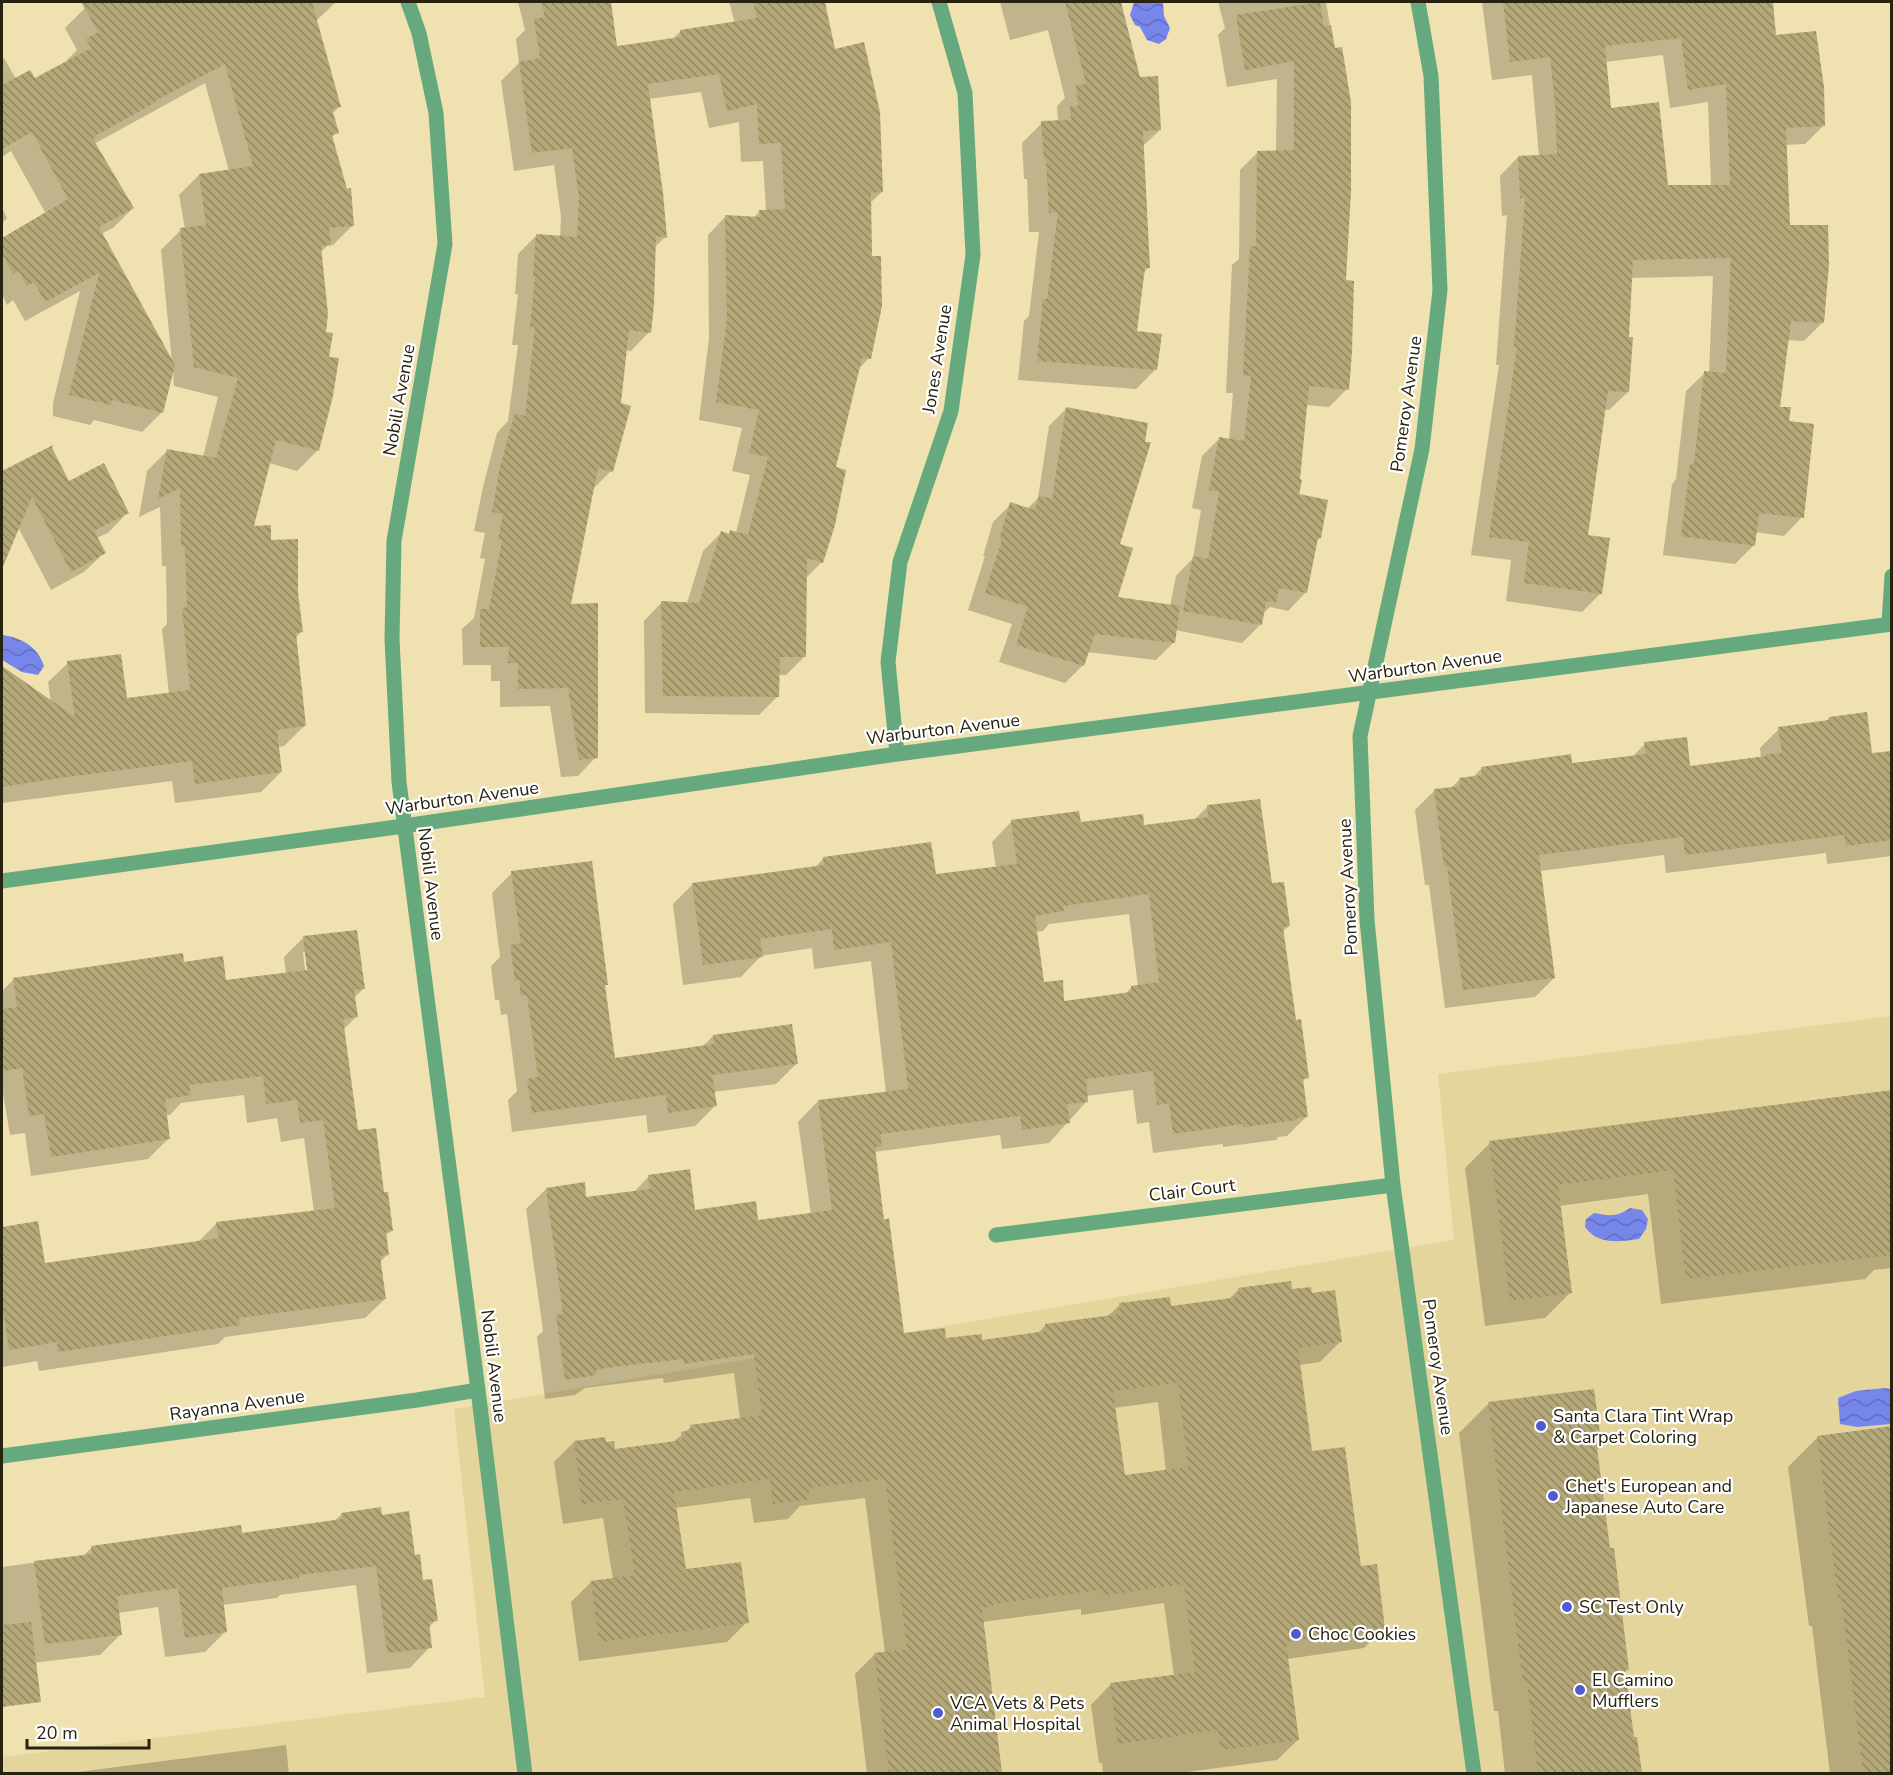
<svg xmlns="http://www.w3.org/2000/svg" width="1893" height="1775" viewBox="0 0 1893 1775" font-family="'Nunito Sans',sans-serif">
	<style>
		.built { fill: #e4d59c }
		.water { fill: url(#water-waves) }
		.shadow { fill: #0003; fill-rule: evenodd }
		.building { fill: url(#building-back-hatch); fill-rule: evenodd }
		.lines { fill: none; stroke-linecap: round; stroke-linejoin: round }
		.minor { stroke: #66a97e; stroke-width: 15 }
		.poi-dot { fill: #515bd1; stroke: #fff; stroke-width: 2 }
		.labels { text-anchor: middle; dominant-baseline: central; stroke-width: 4.5; stroke-linejoin: round; paint-order: stroke }
		.street-label { font-size: 18px; fill: #282310; stroke: #fff }
		.poi-label { font-size: 18px; fill: #282310; stroke: #fff; text-anchor: start }
	</style>
	<defs>
		<pattern id="water-waves" width="16" height="10" patternUnits="userSpaceOnUse" patternTransform="scale(1.5)"><rect width="16" height="10" fill="#7786eb"/><path d="M0 5q4-4 8 0t8 0" fill="none" stroke="#626dbd"/></pattern>
		<pattern id="building-back-hatch" width="6" height="6" patternUnits="userSpaceOnUse" patternTransform="scale(1.5)"><rect width="6" height="6" fill="#b4a878"/><path d="M-1 5l2 2M0 0l6 6M5-1l2 2" fill="none" stroke="#928861"/></pattern>
	</defs>
	<rect width="100%" height="100%" fill="#efe2b0"/>
	<path class="built" d="M1891 1016V1773L2 1774V1757L485 1697 454 1409 1454 1240 1438 1074Z"/>
	<path class="water" d="M1134 2H1163L1164 16 1170 28 1166 39 1159 44 1147 40 1140 27 1135 25 1130 15Z
		M3 635C22 638 38 647 44 666L38 675 22 672 2 660V636Z
		M1630 1208 1642 1210 1648 1219 1646 1229 1639 1239C1619 1242 1598 1245 1585 1227L1586 1219 1594 1213C1609 1216 1618 1217 1630 1208Z
		M1884 1388 1891 1389V1424L1857 1427 1840 1424 1838 1398 1856 1391Z"/>
	<path class="shadow" d="M97 2H336L316 21 340 106 332 114 337 132 331 138 353 225 333 245 327 246 320 253 324 333 332 396 317 451 297 471 269 463 252 528 270 541 297 593 301 632 295 638 304 726 284 746 277 747 281 772 261 792 175 803 172 781 2 803V668L51 702 48 682 68 663 126 700 169 694 162 629 167 624 166 566H162L160 507 139 517 147 471 167 451 203 457 218 397 174 386 173 370 162 412 142 432 94 420 90 425 53 416V403L80 291 25 321 13 300 7 305 2 294V240L46 214 11 151 2 157V60L4 58 16 79 34 80 68 62 67 60 77 50 65 28 85 8ZM205 83 229 171 199 175 179 195 185 229 181 230 161 250 172 363 101 234 113 228 133 208 94 144Z
		M518 2H610L616 48 671 40 681 31 735 23 729 2H824L834 50 882 192 869 204V358L857 371 834 469 822 562 805 579 804 657 786 675H778V696L759 715 645 713 644 621 662 602 687 603 703 551 721 533 728 535 731 532 736 533 750 475 732 471 742 428 699 420 709 338 708 235 726 216 753 218 760 211H766L763 161 741 162 739 122 709 128 701 92 648 99 665 237 654 248 649 332 631 351 625 350 611 471 592 490 569 605 596 757 578 776 561 777 550 706 500 707V681H491V665H463L462 629 474 618 485 559 480 558 485 533 474 531 483 487 497 433 508 421 518 345H512L518 294H515L518 254 536 236 560 238 561 217 554 165 514 171 501 81 519 63 516 39 525 30Z
		M1000 2H1120L1138 78 1160 130 1142 147 1149 267 1143 273 1136 332 1156 369 1136 389 1018 380 1024 321 1029 316 1039 232H1029L1027 179H1024L1022 143 1042 123 1058 120 1057 106 1065 98 1048 30 1010 40Z
		M1218 2H1326L1334 50 1347 389 1329 407 1306 405 1298 495 1320 538 1316 542 1306 592 1288 611 1270 607 1262 615 1260 625 1242 643 1175 630 1173 643 1156 660 1087 652 1083 665 1065 683 999 662 1012 624 968 610 985 556H983L993 522 1011 504 1027 509 1038 498 1049 426 1067 408 1118 545 1116 598 1170 606 1176 576 1193 558 1201 510 1192 508 1202 456 1220 438 1229 440 1233 393H1226L1232 265 1239 259 1240 170 1258 152H1276L1277 79 1227 87 1218 35 1225 28Z
		M1482 2H1771L1775 37 1824 125 1805 144 1785 145 1789 226 1823 322 1804 341 1787 340 1779 408 1788 422 1802 517 1784 536 1755 532 1754 545 1735 564 1663 555 1672 484 1676 479 1686 391 1705 373H1709L1713 276 1631 278 1627 338 1628 392 1609 410H1604L1586 536 1601 593 1582 612 1506 601 1511 560 1471 555 1499 365H1496L1507 215 1502 216 1500 176 1518 157H1539L1532 75 1492 80ZM1663 55 1670 108 1708 102 1711 186 1667 187 1610 110 1605 62Z
		M2 208 7 218 2 223Z
		M51 448 69 483 127 513 108 533 96 538 104 553 84 572 51 590 18 527 2 568V473Z
		M1829 718 1871 754 1892 751V856L1827 864 1826 853 1666 873 1664 855 1540 871 1554 978 1535 997 1445 1008 1429 885H1425L1415 810 1434 791 1450 789 1460 779 1472 778 1482 768 1570 765 1631 758 1645 744 1689 767 1761 759 1760 748 1779 729 1826 722Z
		M1207 807 1270 885 1289 926 1282 932 1295 1021 1307 1077 1302 1082 1307 1116 1287 1136 1278 1137 1276 1140 1223 1147V1144L1153 1153 1149 1122 1137 1124 1133 1090 1086 1096 1087 1101 1049 1143 1002 1149 1000 1135 874 1152 883 1222 903 1335 981 1341 1037 1334 1046 1325 1107 1317 1120 1305 1170 1307 1228 1300 1239 1289 1291 1291 1310 1295 1340 1342 1320 1362 1299 1365 1311 1453 1384 1628 1364 1648 1287 1659 1298 1740 1277 1760 1172 1774H1103L1102 1763H1099L1091 1705 1111 1684 1174 1676 1164 1603 1081 1615V1609L982 1622 1000 1774H867L855 1674 875 1654 885 1653 865 1498 800 1506 788 1519 754 1523 750 1498 675 1508 685 1570 747 1622 727 1642 579 1661 571 1602 591 1582 613 1580 603 1518 563 1524 554 1462 574 1442 604 1444 613 1451 672 1443 691 1427 740 1419 734 1373 664 1383 663 1378 585 1388 575 1395 545 1399 537 1337 543 1331 526 1209 546 1189 585 1199 633 1193 649 1176 694 1212 757 1221 811 1215 798 1122 818 1101 886 1093 871 961 814 969 812 948 761 956 741 977 683 985 673 904 693 884 814 868 824 858 934 876 996 868 992 842 1012 821 1143 826 1194 820ZM1129 914 1138 987 1131 988 1125 994 1062 1002 1043 983 1036 932 1043 931 1049 924ZM1158 1402 1166 1472 1123 1477 1114 1408Z
		M512 873 606 984 604 986 613 1059 702 1047 713 1036 796 1064 776 1084 713 1092 715 1106 695 1126 648 1133 646 1115 512 1132 508 1100 517 1091 507 1014 501 1015 499 1000H495L491 966 500 957 492 893Z
		M303 938 363 989 354 998 356 1017 343 1030 357 1132 383 1194 391 1231 385 1236 388 1254 380 1262 385 1299 365 1318 225 1337 218 1344 39 1371 37 1361 2 1367V1228L37 1223 44 1265 198 1242 217 1223 314 1212 304 1138 281 1142 277 1118 247 1123 244 1095 181 1103 170 1115H165L168 1139 148 1159 31 1176 25 1133 10 1135 2 1087V991L14 979 183 963 224 982 286 974 284 957ZM303 952H306L309 978H306Z
		M1892 1092V1268L1874 1270 1865 1279 1661 1304 1648 1194 1559 1206 1570 1293 1545 1318 1485 1326 1465 1168 1490 1143Z
		M1489 1403 1600 1447 1596 1451 1609 1550 1628 1669 1624 1673 1632 1739 1636 1738 1641 1774H1505L1498 1711H1494L1459 1433Z
		M1892 1428V1774H1830L1812 1626H1809L1788 1467 1818 1437Z
		M342 1514 381 1517 414 1557 436 1620 428 1628 430 1647 410 1668 367 1673 356 1585 280 1595 277 1598 222 1605 226 1631 205 1652 165 1657 158 1607 118 1613 121 1634 100 1655 23 1664 13 1674 2 1676V1567L83 1556 92 1547 241 1534 334 1521Z
		M286 1745 289 1774H76L78 1772Z"/>
	<path class="building" d="M81 2H312L341 107 332 109 339 133 332 135 347 189 351 188 354 226 329 228 331 245 321 246 328 314 326 332 333 333 329 357 339 358 333 396 319 451 276 440 254 526 271 525V540L298 539V593L303 632 296 633 306 726 277 730 282 772 195 784 192 761 67 777 2 787V666L75 717 67 661 121 654 127 698 190 690 182 608 187 607 185 547 181 546 180 488 158 499 167 449 216 458 238 378 194 367 180 228 206 225 199 174 253 166 225 64 155 101 156 102 95 136 96 137 93 139 134 208 99 227 175 365 163 413 112 400 111 405 69 395 99 273 45 302 34 282 27 286 19 271 13 274 2 253V238L68 199 32 132 2 149V85L30 70 35 78 91 48 86 39 98 32Z
		M541 2H611L617 46 681 37 680 30 757 18 753 2H825L835 49 864 42 880 112 883 192 871 193 872 256H881L882 306 871 359 862 358 836 467 846 470 835 525 823 563 807 558 806 657H780L779 697 663 696 661 601 699 603 721 531 729 534 730 530 748 535 768 457 749 453 759 410 716 402 727 319 725 215 760 217 759 210 785 209 781 143 759 144 757 104 727 111 719 74 648 84 663 193 667 238 656 236 654 305 651 333 629 330 621 403 631 406 613 472 598 468 571 604 598 603V758L579 760 568 688 518 689V663H508L509 647H480V609H489L502 540H498L503 514 492 512 500 467 515 413 525 416 535 327H530L535 276H533L536 234 577 237 579 197 572 148 532 153 519 62 540 58 534 19 545 17Z
		M1065 2H1121L1140 77 1158 76 1161 130 1143 131 1150 268H1145L1137 331 1162 334 1157 370 1037 361 1043 299H1047L1058 212 1049 213 1046 160H1044L1041 121 1071 120 1070 106H1078L1076 85 1086 84Z
		M1320 2 1324 27 1331 25 1335 48 1342 47 1351 102V191L1346 280 1354 281 1352 352 1349 390 1309 386 1300 479 1302 480 1299 494 1328 500 1321 538H1318L1307 593 1279 588 1276 603 1266 601 1262 625 1183 611 1193 556 1208 559 1219 492 1209 490 1219 437 1244 441 1251 376 1243 375 1250 246H1256L1257 151 1294 150V61L1245 70 1236 15Z
		M1503 2H1773L1776 35 1816 31 1824 87 1825 126 1786 128 1790 225H1828L1829 265 1824 323 1791 321 1780 407H1791L1789 421 1814 424 1804 518 1759 513 1755 546 1681 536 1690 464H1694L1704 371 1726 373 1731 258 1633 260 1629 337H1633L1629 392 1608 391 1588 535 1610 538 1602 594 1524 583 1529 542 1489 537 1517 347H1514L1525 198H1520L1518 156 1557 154 1555 104 1550 57 1510 62ZM1681 38 1688 90 1726 84 1730 185H1668L1659 102 1611 108 1605 46Z
		M1066 407 1148 423 1145 442H1151L1120 544 1133 548 1118 597 1180 606 1175 643 1095 634 1084 666 1016 645 1028 607 985 593 1002 539 1000 538 1010 502 1035 510 1039 495 1052 499Z
		M53 445 52 448 69 481 104 463 129 513 94 531 106 553 71 572 32 497 2 569V471Z
		M1867 712 1872 753 1892 751V840L1846 846 1844 835 1685 855 1683 837 1539 855 1555 978 1463 990 1447 866 1444 867 1434 789 1460 786 1459 778 1482 775 1481 767 1571 754 1572 763 1646 754 1644 742 1687 737 1690 766 1766 756V754L1782 753 1778 727 1829 720V717Z
		M1260 799 1272 883 1284 882 1290 926 1283 927 1296 1020 1301 1019 1309 1078 1303 1079 1308 1117 1297 1118V1120L1243 1127V1124L1173 1134 1169 1103 1157 1105 1153 1071 1086 1079 1088 1102 1067 1104 1070 1123 1022 1130 1020 1116 880 1134 882 1146 875 1147 884 1220 889 1218 904 1333 945 1328 946 1338 982 1334V1340L1046 1331 1045 1324 1120 1314 1119 1303 1170 1297 1171 1306 1239 1297 1238 1288 1291 1281 1292 1289 1311 1287 1312 1293 1335 1290 1342 1342 1298 1348 1312 1451 1345 1447 1361 1566 1377 1564 1385 1629 1286 1642 1299 1740 1221 1750 1218 1730 1118 1744 1110 1683 1195 1672 1184 1584 1101 1596 1100 1590 993 1604V1606L982 1608 1002 1773H889L874 1653 907 1649 885 1479 808 1488 810 1499 773 1504 770 1479 674 1492 686 1569 741 1562 749 1623 599 1642 591 1581 635 1575 623 1499 582 1504 574 1441 605 1437 606 1442 614 1441 615 1449 683 1440 681 1432 691 1430 690 1425 762 1415 754 1354 684 1364 683 1359 606 1368 596 1370V1375L565 1380 556 1315 563 1314 546 1188 585 1182 586 1197 650 1189 648 1175 690 1169 695 1210 756 1201 758 1220 832 1210 818 1100 908 1089 891 942 834 950 832 929 760 939 763 957 703 965 692 883 824 865 823 857 931 842 936 874 1017 864 1011 820 1079 811 1081 822 1143 814 1144 825 1208 817 1207 805ZM1149 894 1159 982 1131 986V992L1064 1001 1063 980 1044 982 1035 916 1064 911 1063 906ZM1178 1383 1188 1467 1125 1475 1113 1391Z
		M592 861 608 985H605L615 1058 714 1044 713 1035 792 1024 798 1064 712 1075 717 1106 668 1113 666 1095 532 1113 527 1079 538 1077 527 995 521 996 519 980 515 981 510 945 521 943 511 871Z
		M357 930 365 989 354 990 358 1017 343 1019 358 1130 376 1128 384 1192H388L393 1231 386 1232 389 1255 380 1256 386 1299 239 1318 240 1325 58 1352 57 1342 9 1350 2 1302V1227L38 1221 45 1263 219 1238 216 1222 335 1208 323 1120 300 1123 297 1100 266 1104 263 1076 189 1085 191 1095 165 1099 170 1139 51 1157 44 1114 29 1116 22 1068 2 1071V1009L17 1007 13 978 183 953 184 962 223 956 226 980 307 970 303 936Z
		M1892 1090V1255L1686 1279 1673 1170 1558 1185 1572 1293 1510 1301 1489 1141Z
		M1594 1389 1602 1448H1597L1610 1548H1614L1629 1670H1625L1634 1737H1637L1642 1773H1538L1527 1682 1523 1683 1488 1402Z
		M1892 1426V1773H1863L1841 1597 1838 1598 1817 1436Z
		M381 1507 382 1515 409 1511 415 1555 420 1554 423 1580 432 1579 438 1621 429 1622 432 1648 387 1653 376 1566 299 1575V1578L222 1588 227 1632 185 1638 178 1588 117 1596 122 1635 45 1644 34 1561 92 1554 91 1546 241 1525 242 1533 342 1519 341 1513Z
		M31 1622 41 1702 2 1707V1625Z"/>
	<g class="lines">
		<path class="minor" d="M408 2 419 33 436 113 445 244 394 541 392 639 399 782 478 1390 525 1774
			M1418 2 1431 76 1440 290 1422 449 1360 736 1367 920 1393 1185 1474 1774
			M1889 624 1892 576
			M897 754 888 662 900 562 951 411 973 255 965 93 939 2
			M2 881 404 826 897 754 1892 624
			M996 1235 1393 1185
			M2 1456 417 1400 478 1390"/>
	</g>
	<g class="poi-dot">
		<circle cx="1541" cy="1426" r="6"/>
		<circle cx="1553" cy="1496" r="6"/>
		<circle cx="1567" cy="1607" r="6"/>
		<circle cx="1296" cy="1634" r="6"/>
		<circle cx="1580" cy="1690" r="6"/>
		<circle cx="938" cy="1713" r="6"/>
	</g>
	<g class="labels">
		<g class="street-label">
			<text transform="translate(937 359) rotate(-81)">Jones Avenue</text>
			<text transform="translate(399 400) rotate(-80)">Nobili Avenue</text>
			<text transform="translate(1406 404) rotate(-82)">Pomeroy Avenue</text>
			<text transform="translate(1425 666) rotate(-8)">Warburton Avenue</text>
			<text transform="translate(943 729) rotate(-7)">Warburton Avenue</text>
			<text transform="translate(462 798) rotate(-8)">Warburton Avenue</text>
			<text transform="translate(431 884) rotate(83)">Nobili Avenue</text>
			<text transform="translate(1348 887) rotate(-93)">Pomeroy Avenue</text>
			<text transform="translate(1192 1190) rotate(-7)">Clair Court</text>
			<text transform="translate(494 1366) rotate(83)">Nobili Avenue</text>
			<text transform="translate(1438 1367) rotate(82)">Pomeroy Avenue</text>
			<text transform="translate(237 1405) rotate(-8)">Rayanna Avenue</text>
		</g>
		<g class="poi-label">
			<text x="1553" y="1416">Santa Clara Tint Wrap<tspan x="1553" dy="21">&amp; Carpet Coloring</tspan></text>
			<text x="1565" y="1486">Chet's European and<tspan x="1565" dy="21">Japanese Auto Care</tspan></text>
			<text x="1579" y="1607">SC Test Only</text>
			<text x="1308" y="1634">Choc Cookies</text>
			<text x="1592" y="1680">El Camino<tspan x="1592" dy="21">Mufflers</tspan></text>
			<text x="950" y="1703">VCA Vets &amp; Pets<tspan x="950" dy="21">Animal Hospital</tspan></text>
		</g>
	</g>
	<rect width="1893" height="1775" fill="none" stroke="#282310" stroke-width="6"/>
	<path d="M27 1739v9h122v-9" fill="none" stroke="#282310" stroke-width="3"/>
	<text x="36" y="1739" font-size="18" fill="#282310" stroke="#ffffff" stroke-width="4.5" paint-order="stroke">20 m</text>
</svg>
